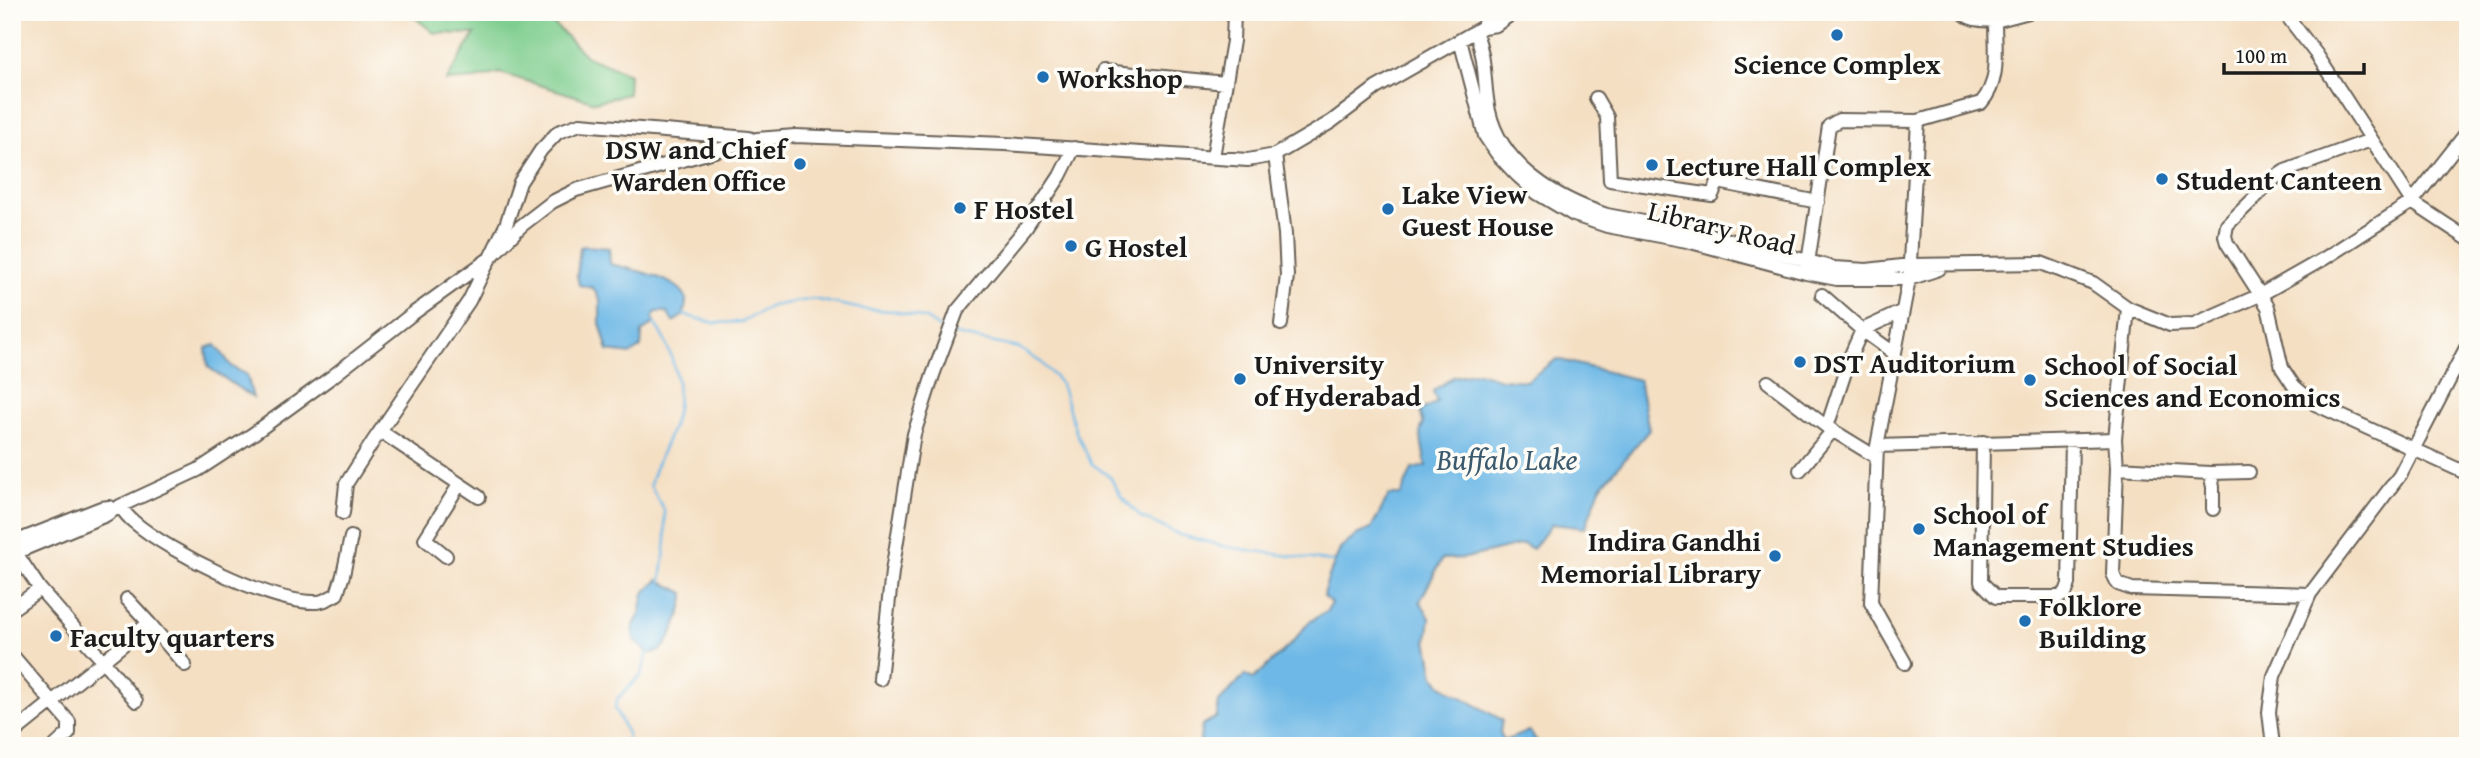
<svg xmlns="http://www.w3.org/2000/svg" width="2480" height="758" viewBox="0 0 2480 758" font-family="'Gentium Book Plus',serif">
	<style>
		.green { fill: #7fce8f; stroke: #4e7556; stroke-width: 2 }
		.water { fill: #6db8e6; stroke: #446a81; stroke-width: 2 }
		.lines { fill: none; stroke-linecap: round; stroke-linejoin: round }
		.stream { stroke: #6db8e6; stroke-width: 2.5 }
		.minor-casing { stroke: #686056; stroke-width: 16 }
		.minor { stroke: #fff; stroke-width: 12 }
		.poi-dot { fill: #1f6fb2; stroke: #fdfcf7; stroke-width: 2.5 }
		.labels { text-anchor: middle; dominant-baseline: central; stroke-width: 7; stroke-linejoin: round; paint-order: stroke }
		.poi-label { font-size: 28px; font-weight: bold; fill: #1c1c1c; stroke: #fdfcf7; text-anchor: start }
		.street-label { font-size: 28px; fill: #1c1c1c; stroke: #fdfcf7 }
		.water-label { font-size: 30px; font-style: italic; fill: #3c5a6d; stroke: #fdfcf7 }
	</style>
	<rect width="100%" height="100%" fill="#fdfcf7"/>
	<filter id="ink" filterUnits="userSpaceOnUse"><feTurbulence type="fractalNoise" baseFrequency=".0143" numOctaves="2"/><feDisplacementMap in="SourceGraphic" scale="14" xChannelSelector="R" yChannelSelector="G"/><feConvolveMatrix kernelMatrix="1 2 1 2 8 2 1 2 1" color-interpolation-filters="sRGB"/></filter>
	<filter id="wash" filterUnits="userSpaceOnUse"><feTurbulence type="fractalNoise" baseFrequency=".00686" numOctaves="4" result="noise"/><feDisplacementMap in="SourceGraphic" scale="28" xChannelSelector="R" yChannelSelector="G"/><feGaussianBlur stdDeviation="1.57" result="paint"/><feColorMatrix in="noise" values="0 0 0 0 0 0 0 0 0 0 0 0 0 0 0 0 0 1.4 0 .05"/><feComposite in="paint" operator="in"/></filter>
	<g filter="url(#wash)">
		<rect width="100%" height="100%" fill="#f4dfc3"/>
		<path class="green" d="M408 12H542L587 57 629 74 628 94 595 102 500 73 475 79 446 81 475 34 434 33Z"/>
		<path class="water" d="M585 246 609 248 610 264C627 268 681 279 686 298 687 302 684 310 684 315L673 322 667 312H656L653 317 654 323 642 332 641 347 631 354 608 351 600 323V300L593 288 579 285 577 276 580 247Z
			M216 345 232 367 247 375 253 398 208 367 206 348Z
			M1557 359 1639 380 1649 430 1600 488 1585 528 1552 524 1533 549 1523 544 1466 558 1442 559 1420 601 1430 618 1427 640 1434 675 1442 686 1502 720 1500 732 1504 741 1529 731 1541 746H1199L1202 725 1217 717 1219 702 1245 675 1253 679 1292 643 1309 622 1327 611 1331 603 1324 596 1327 581 1340 549 1358 534 1371 529 1389 495H1401L1412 469 1426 466 1420 433 1423 423 1420 411 1437 402 1433 391 1453 377 1478 372 1501 379 1526 381Z
			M658 580 684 593C685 605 670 645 659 651 656 653 652 653 648 653L634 640 633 627 640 614 644 593Z"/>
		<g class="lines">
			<path class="stream" d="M684 315 715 323 742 322 771 306 813 299 862 309 894 311 926 319 945 332
				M654 323C670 344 681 380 677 407 674 434 656 458 650 485L664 510 666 540 661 582
				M951 334 1019 348 1042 363 1061 384 1076 432 1091 463 1110 477 1121 496 1141 517 1180 535 1227 547 1333 562
				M624 746 628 736 615 708 618 698 641 675 648 653"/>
		</g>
	</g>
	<g filter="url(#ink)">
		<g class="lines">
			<defs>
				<path id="minor" d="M2284 12 2317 55 2412 202 2468 239
					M1995 21 2029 12
					M1483 27 1486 16 1491 12
					M1475 31C1487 59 1483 83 1489 111 1501 166 1557 199 1607 215L1707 234 1834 268 1867 270 1910 265 2041 263 2093 283 2128 308 2170 325 2194 324 2260 295 2325 258 2412 202 2468 131
					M1460 40 1485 136 1498 155 1517 175 1537 193 1574 215 1607 226 1687 241 1806 273 1837 279H1909L1939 269
					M1103 71 1226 83
					M1596 98 1607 117 1610 180 1712 195 1718 182 1818 202
					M1918 121 1981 103C2001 81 1995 50 1995 21 1984 20 1970 21 1962 12
					M2371 140 2285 171 2276 177 2227 225 2225 236 2227 243 2268 307 2282 368 2294 386 2315 404 2468 474
					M1275 155 1285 234 1287 276 1281 324
					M1213 157 1233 41 1234 12
					M1807 269 1829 126 1839 120 1918 121 1909 279 1877 446
					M1822 295 1862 330 1894 353
					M2128 308 2115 439 2117 468 2113 574 2118 584 2132 589 2310 594
					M1768 382 1827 427
					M380 431 479 497
					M1983 442 1981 582 1996 597H2060L2066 592 2069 584 2072 441
					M1876 457 1827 427 1850 357 1862 330 1903 311
					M2117 468 2210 473 2213 487V509
					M1800 470 1833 430
					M2210 473 2249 472
					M120 506C124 512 129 518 134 522 169 552 272 604 317 602 324 602 331 597 337 594L343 575 351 537
					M343 513 346 484 372 443 469 301 506 225 520 182 541 150 558 132 580 124 749 138
					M12 543 101 508 109 507
					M12 554 106 515 120 506 198 470 253 434 333 376 411 315 490 258 521 226 552 202 576 190 757 139 795 136 1005 144 1248 160 1275 155 1331 122 1376 88 1483 27 1496 25 1514 12
					M446 556 425 539 459 485
					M127 599 149 623 103 661 136 701
					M12 609 40 589
					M149 623 185 665
					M12 655 69 722V733L55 746
					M1905 663 1871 603 1877 446 2115 439
					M880 679 892 572 914 434 933 375 957 311 1025 229 1060 176 1074 148
					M12 734 103 661 40 589 12 547
					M2273 746 2269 712 2274 676 2310 594 2400 475 2468 344"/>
			</defs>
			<use href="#minor" class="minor-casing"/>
			<use href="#minor" class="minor"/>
		</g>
	</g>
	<g class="poi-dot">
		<circle cx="1837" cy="35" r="7"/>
		<circle cx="1043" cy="77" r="7"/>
		<circle cx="800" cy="164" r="7"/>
		<circle cx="1652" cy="165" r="7"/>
		<circle cx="2162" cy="179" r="7"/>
		<circle cx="960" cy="208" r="7"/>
		<circle cx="1388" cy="209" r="7"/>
		<circle cx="1071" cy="246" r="7"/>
		<circle cx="1800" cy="362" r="7"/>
		<circle cx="1240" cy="379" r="7"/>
		<circle cx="2030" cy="380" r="7"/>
		<circle cx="1919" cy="529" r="7"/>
		<circle cx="1775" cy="556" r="7"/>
		<circle cx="2025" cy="621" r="7"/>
		<circle cx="56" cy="636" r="7"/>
	</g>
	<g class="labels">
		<g class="poi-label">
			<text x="1837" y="63" text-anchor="middle">Science Complex</text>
			<text x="1057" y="77">Workshop</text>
			<text x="786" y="148" text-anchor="end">DSW and Chief<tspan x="786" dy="32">Warden Office</tspan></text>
			<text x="1666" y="165">Lecture Hall Complex</text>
			<text x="2176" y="179">Student Canteen</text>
			<text x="1402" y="193">Lake View<tspan x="1402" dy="32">Guest House</tspan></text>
			<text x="974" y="208">F Hostel</text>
			<text x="1085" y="246">G Hostel</text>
			<text x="1814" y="362">DST Auditorium</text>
			<text x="1254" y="363">University<tspan x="1254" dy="32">of Hyderabad</tspan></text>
			<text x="2044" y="364">School of Social<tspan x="2044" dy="32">Sciences and Economics</tspan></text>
			<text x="1933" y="513">School of<tspan x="1933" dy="32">Management Studies</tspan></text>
			<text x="1761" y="540" text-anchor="end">Indira Gandhi<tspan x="1761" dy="32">Memorial Library</tspan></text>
			<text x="2039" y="605">Folklore<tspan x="2039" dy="32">Building</tspan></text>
			<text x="70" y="636">Faculty quarters</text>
		</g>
		<g class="street-label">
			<text transform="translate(1722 227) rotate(14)">Library Road</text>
		</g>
		<g class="water-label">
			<text x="1507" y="459">Buffalo Lake</text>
		</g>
	</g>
	<rect width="2480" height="758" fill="none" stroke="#fdfcf7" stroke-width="42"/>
	<path d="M2224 63v10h140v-10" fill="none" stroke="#1c1c1c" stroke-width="3.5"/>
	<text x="2235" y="63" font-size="21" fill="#1c1c1c" stroke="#fdfcf7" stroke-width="5" paint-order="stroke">100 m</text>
</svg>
